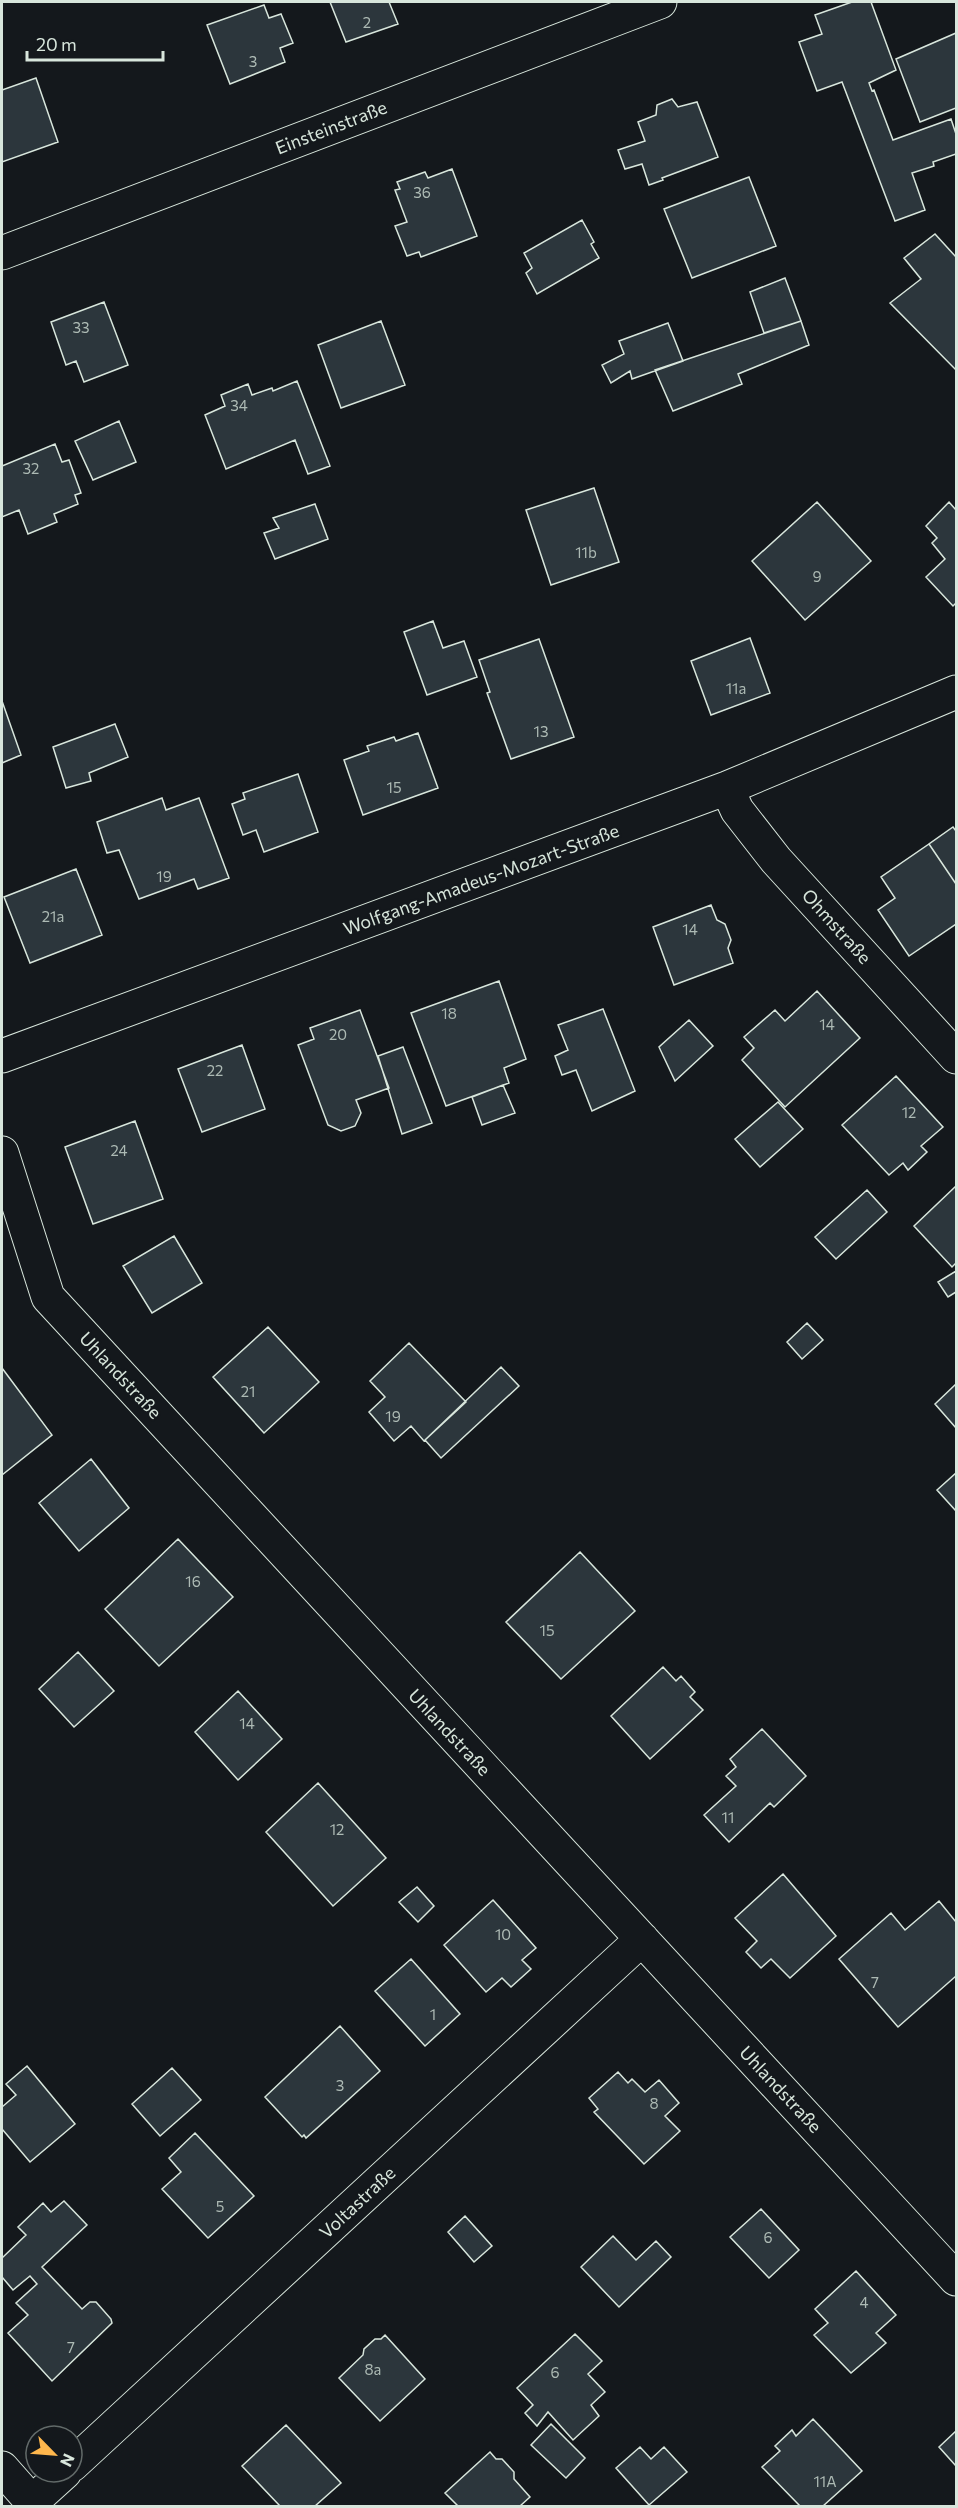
<svg xmlns="http://www.w3.org/2000/svg" width="958" height="2508" viewBox="0 0 958 2508" font-family="Commissioner,sans-serif">
	<style>
		.building { fill: #2c363c; stroke: #d8e6dc; stroke-width: 1.5 }
		.lines { fill: none; stroke-linecap: round; stroke-linejoin: round }
		.minor-casing { stroke: #d8e6dc; stroke-width: 35 }
		.minor { stroke: #14181c; stroke-width: 33 }
		.labels { text-anchor: middle; dominant-baseline: central; stroke-width: 4.5; stroke-linejoin: round; paint-order: stroke }
		.number-label { font-size: 15px; fill: #adbab4 }
		.street-label { font-size: 18px; fill: #d8e6dc; stroke: #14181c }
	</style>
	<rect width="100%" height="100%" fill="#14181c"/>
	<path class="building" d="M330 2H389L398 24 346 42Z
		M852 2H871L896 70 869 83 872 91 874 90 893 140 951 119 956 134V154L933 162 934 166 912 173 925 210 895 221 842 82 817 91 799 42 822 34 815 15Z
		M264 5 269 18 281 14 293 43 280 48 285 62 230 84 207 25Z
		M956 33V108L920 122 896 59Z
		M36 78 58 142 2 162V90Z
		M672 99 678 107 697 102 718 157 662 178 663 180 649 185 642 164 625 169 618 150 645 141 638 122 656 115 657 105Z
		M452 169 477 236 421 257 419 252 407 256 395 226 407 222 395 190 400 189 397 182 425 172 428 178Z
		M749 177 776 246 692 278 664 209Z
		M582 220 594 242 591 244 599 258 537 294 526 273 532 268 524 253Z
		M935 234 956 257V370L890 303 921 279 904 258Z
		M785 278 801 321 764 333 750 292Z
		M104 302 128 365 84 382 76 361 66 365 51 322Z
		M381 321 405 385 341 408 318 345Z
		M801 321 809 345 738 374 742 384 673 411 655 370Z
		M668 323 683 361 632 379 630 371 611 383 602 365 624 354 619 341Z
		M297 381 330 466 308 474 295 440 226 469 205 415 225 406 221 395 248 384 252 395 272 388 273 391Z
		M119 421 136 462 93 480 75 441Z
		M55 444 62 462 69 460 81 493 75 495 78 504 54 514 57 522 28 534 19 510 2 517V466Z
		M594 488 619 562 551 585 526 510Z
		M817 502 871 561 805 620 752 561Z
		M949 502 956 510V603L953 606 926 577 945 559 932 543 937 538 926 526Z
		M315 504 328 539 275 559 264 533 279 528 273 518Z
		M433 621 443 648 464 641 477 677 427 695 404 632Z
		M750 638 770 693 711 715 691 661Z
		M539 639 574 737 511 759 487 693 490 692 479 660Z
		M2 701 21 755 2 763Z
		M115 724 128 757 89 773 91 781 66 788 53 747Z
		M418 733 438 788 363 815 344 760 369 751 367 746 394 737 396 741Z
		M298 774 318 832 264 852 256 830 243 835 232 804 245 799 243 793Z
		M162 798 166 810 199 798 229 878 198 889 194 879 139 899 119 850 107 853 97 822Z
		M953 827 956 831V884L929 844Z
		M929 844 956 884V924L909 956 878 910 895 898 881 877Z
		M76 869 102 935 30 963 4 897Z
		M711 905 717 920 725 924 731 940 728 948 733 963 674 985 653 927Z
		M499 981 526 1059 504 1068 509 1083 446 1106 411 1013Z
		M817 991 860 1038 785 1107 742 1060 754 1048 744 1037 775 1010 785 1021Z
		M603 1009 635 1091 592 1111 576 1070 562 1075 555 1056 568 1050 558 1025Z
		M360 1010 389 1088 356 1100 361 1113 355 1126 341 1131 328 1125 298 1045 314 1039 310 1028Z
		M689 1020 713 1046 675 1081 659 1047Z
		M242 1045 265 1109 202 1132 178 1069Z
		M403 1047 432 1123 402 1134 378 1056Z
		M896 1076 943 1127 921 1146 927 1152 908 1170 903 1163 889 1175 842 1125Z
		M503 1085 515 1113 482 1125 472 1097Z
		M778 1102 803 1129 760 1167 735 1139Z
		M135 1121 163 1199 93 1224 65 1147Z
		M956 1186V1263L952 1267 914 1226Z
		M867 1190 887 1212 836 1259 815 1237Z
		M174 1236 202 1283 152 1313 123 1266Z
		M956 1271V1292L948 1297 938 1282Z
		M807 1323 823 1340 802 1359 787 1342Z
		M268 1327 319 1382 264 1433 213 1377Z
		M409 1343 466 1402 424 1441 411 1426 394 1441 369 1412 385 1397 370 1381Z
		M501 1367 519 1386 441 1458 425 1440Z
		M2 1368 52 1435 2 1475Z
		M956 1384V1428L935 1404Z
		M91 1459 129 1508 79 1551 39 1503Z
		M956 1473V1511L937 1490Z
		M178 1539 233 1597 159 1666 105 1609Z
		M580 1552 635 1611 561 1679 506 1622Z
		M78 1652 114 1691 74 1727 39 1689Z
		M663 1667 676 1681 681 1676 695 1692 690 1697 703 1710 650 1759 611 1716Z
		M238 1691 282 1739 238 1780 195 1732Z
		M762 1729 806 1776 774 1807 770 1803 729 1842 704 1815 736 1786 726 1776 736 1767 730 1759Z
		M318 1783 386 1858 333 1906 266 1832Z
		M783 1874 836 1936 790 1978 771 1959 761 1968 746 1952 757 1941 735 1918Z
		M417 1887 434 1906 418 1922 399 1902Z
		M493 1900 536 1948 522 1960 531 1969 511 1987 502 1978 486 1992 444 1945Z
		M939 1901 956 1922V1976L898 2027 839 1959 891 1913 905 1930Z
		M411 1959 460 2014 425 2046 375 1991Z
		M340 2026 380 2071 306 2138 304 2135 302 2137 265 2097Z
		M27 2066 75 2124 30 2162 2 2129V2107L16 2095 6 2084Z
		M172 2068 201 2100 160 2136 132 2104Z
		M618 2072 628 2083 632 2079 645 2092 659 2080 679 2103 665 2116 680 2131 644 2164 594 2112 598 2109 589 2098Z
		M195 2133 254 2196 208 2238 162 2189 181 2172 169 2158Z
		M64 2201 87 2225 42 2267 82 2309 90 2302H96L111 2319 112 2323 52 2381 8 2333 28 2315 16 2303 37 2284 30 2276 13 2290 2 2277V2258L26 2235 18 2227 43 2203 51 2212Z
		M761 2209 799 2250 769 2278 730 2237Z
		M465 2216 492 2246 474 2262 448 2232Z
		M613 2236 636 2260 656 2241 671 2257 619 2307 581 2267Z
		M856 2271 896 2315 876 2333 886 2343 851 2373 814 2335 828 2323 815 2309Z
		M575 2334 602 2361 588 2374 605 2392 591 2405 599 2416 573 2440 548 2412 537 2426 525 2413 533 2405 517 2388Z
		M385 2335 425 2379 380 2421 339 2378 363 2355 364 2349 375 2339H381Z
		M813 2419 862 2471 823 2506H800L762 2467 780 2451 775 2446 792 2430 796 2436Z
		M551 2424 585 2458 566 2478 531 2445Z
		M286 2425 341 2483 315 2506H280L242 2466Z
		M956 2431V2466L939 2447Z
		M640 2447 651 2459 664 2447 687 2472 649 2505 616 2468Z
		M490 2452 496 2459H502L514 2472V2479L530 2497 520 2506H458L445 2493Z"/>
	<g class="lines">
		<defs>
			<path id="minor" d="M2 253 660 2
				M727 788 737 810 776 860 956 1057
				M2 1056 727 788 956 692
				M2 1153 48 1297 956 2279
				M72 2465 642 1939
				M2 2468 32 2502 65 2472"/>
		</defs>
		<use href="#minor" class="minor-casing"/>
		<use href="#minor" class="minor"/>
	</g>
	<g class="labels">
		<g class="number-label">
			<text x="367" y="22">2</text>
			<text x="253" y="61">3</text>
			<text x="422" y="192">36</text>
			<text x="81" y="327">33</text>
			<text x="239" y="405">34</text>
			<text x="31" y="468">32</text>
			<text x="586" y="552">11b</text>
			<text x="817" y="576">9</text>
			<text x="736" y="688">11a</text>
			<text x="541" y="731">13</text>
			<text x="394" y="787">15</text>
			<text x="164" y="876">19</text>
			<text x="53" y="916">21a</text>
			<text x="690" y="929">14</text>
			<text x="449" y="1013">18</text>
			<text x="827" y="1024">14</text>
			<text x="338" y="1034">20</text>
			<text x="215" y="1070">22</text>
			<text x="909" y="1112">12</text>
			<text x="119" y="1150">24</text>
			<text x="248" y="1391">21</text>
			<text x="393" y="1416">19</text>
			<text x="193" y="1581">16</text>
			<text x="547" y="1630">15</text>
			<text x="247" y="1723">14</text>
			<text x="728" y="1817">11</text>
			<text x="337" y="1829">12</text>
			<text x="503" y="1934">10</text>
			<text x="875" y="1982">7</text>
			<text x="433" y="2014">1</text>
			<text x="340" y="2085">3</text>
			<text x="654" y="2103">8</text>
			<text x="220" y="2206">5</text>
			<text x="768" y="2237">6</text>
			<text x="864" y="2302">4</text>
			<text x="71" y="2347">7</text>
			<text x="373" y="2369">8a</text>
			<text x="555" y="2372">6</text>
			<text x="825" y="2481">11A</text>
		</g>
		<g class="street-label">
			<text transform="translate(331 127) rotate(-21)">Einsteinstraße</text>
			<text transform="translate(481 879) rotate(-20)">Wolfgang-Amadeus-Mozart-Straße</text>
			<text transform="translate(837 926) rotate(48)">Ohmstraße</text>
			<text transform="translate(121 1375) rotate(47)">Uhlandstraße</text>
			<text transform="translate(450 1732) rotate(47)">Uhlandstraße</text>
			<text transform="translate(781 2089) rotate(47)">Uhlandstraße</text>
			<text transform="translate(357 2202) rotate(-43)">Voltastraße</text>
		</g>
	</g>
	<rect width="958" height="2508" fill="none" stroke="#d8e6dc" stroke-width="6"/>
	<g transform="translate(54 2454) rotate(115)"><circle r="28" fill="#14181c" stroke="#626a69" stroke-width="1.5"/>
	<path d="M0-4.5L10 22L0 15L-10 22Z" fill="#ffb74d"/>
	<text y="-9" font-size="16" font-weight="bold" text-anchor="middle" fill="#d8e6dc">N</text>
	</g>
	<path d="M27 51v9h136v-9" fill="none" stroke="#d8e6dc" stroke-width="3"/>
	<text x="36" y="51" font-size="18" fill="#d8e6dc" stroke="#14181c" stroke-width="4.5" paint-order="stroke">20 m</text>
</svg>
